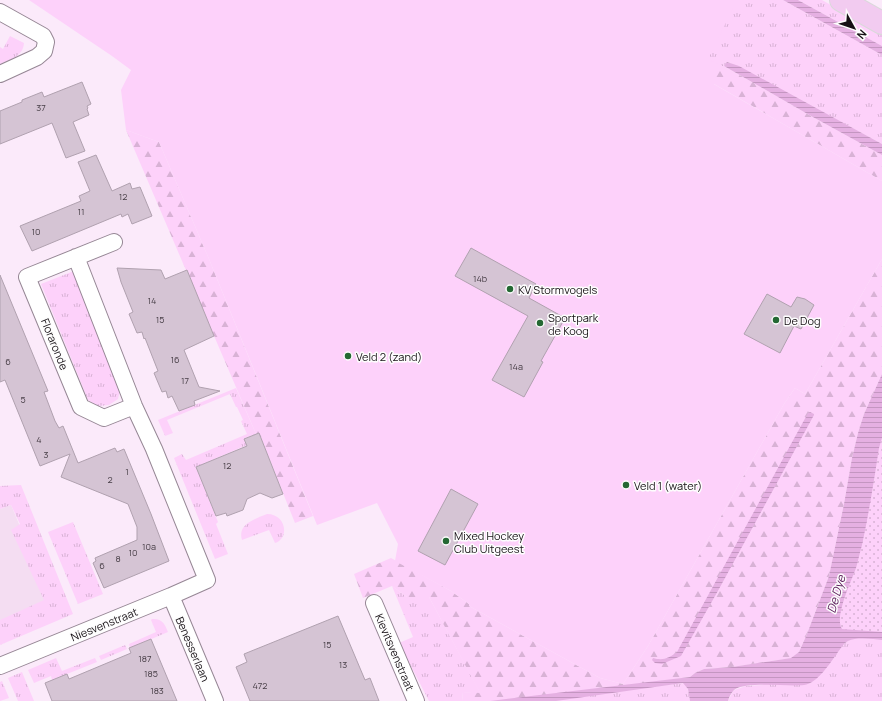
<svg xmlns="http://www.w3.org/2000/svg" width="882" height="701" viewBox="0 0 882 701" font-family="Manrope,sans-serif">
	<style>
		.built { fill: #f4ddf2 }
		.grass { fill: url(#grass-tufts) }
		.forest { fill: url(#forest-firs) }
		.park { fill: url(#park-dots) }
		.pitch { fill: #fdd1fa }
		.water { fill: url(#water-rules) }
		.building { fill: #d5c4d4; stroke: #b0a1af }
		.lines { fill: none; stroke-linecap: round; stroke-linejoin: round }
		.minor-casing { stroke: #968795; stroke-width: 18 }
		.primary-casing { stroke: #dad9da; stroke-width: 24 }
		.minor { stroke: #fff; stroke-width: 16 }
		.primary { stroke: #f2cbf0; stroke-width: 22 }
		.poi-dot { fill: #246833; stroke: #fdfdfd; stroke-width: 1.5 }
		.labels { text-anchor: middle; dominant-baseline: central; stroke-width: 3; stroke-linejoin: round; paint-order: stroke }
		.number-label { font-size: 9px; fill: #463d45 }
		.poi-label { font-size: 11px; fill: #161015; stroke: #fdfdfd; text-anchor: start }
		.street-label { font-size: 11px; fill: #161015; stroke: #fdfdfd }
		.water-label { font-size: 12px; font-style: italic; fill: #60235f; stroke: #fdfdfd }
	</style>
	<defs>
		<pattern id="grass-tufts" width="24" height="20" patternUnits="userSpaceOnUse"><rect width="24" height="20" fill="#fdd1fa"/><path d="M3 7l-1-3M5 7V3M7 7l1-3M15 17l-1-3M17 17v-4M19 17l1-3" fill="none" stroke="#d8b2d5"/></pattern>
		<pattern id="forest-firs" width="22" height="20" patternUnits="userSpaceOnUse"><rect width="22" height="20" fill="#fdd1fa"/><path d="M5 1l3.5 6h-7zM16 11l3.5 6h-7z" fill="#d8b2d5"/></pattern>
		<pattern id="park-dots" width="8" height="8" patternUnits="userSpaceOnUse"><rect width="8" height="8" fill="#fdd1fa"/><path d="M2 2h.1M6 6h.1" fill="none" stroke="#d8b2d5" stroke-width="1.8" stroke-linecap="round"/></pattern>
		<pattern id="water-rules" width="6" height="5" patternUnits="userSpaceOnUse"><rect width="6" height="5" fill="#e5b0e2"/><path d="M0 2.5h6" fill="none" stroke="#c496c1"/></pattern>
	</defs>
	<rect width="100%" height="100%" fill="#fbeafa"/>
	<path class="built" d="M11 505 51 601 0 622V509Z"/>
	<path class="grass" d="M707 0H783L882 55V144L728 62 724 66H721L589 264Z
		M798 0H822L882 34V46Z
		M10 36 24 43C23 57 10 59 0 64V47L3 49Z
		M74 271 121 386 118 399 109 405 98 406 88 400 41 284Z
		M236 388 256 434 244 439 247 445 196 467 218 522 216 524 228 554 215 559 174 458 182 454 186 460 247 434 241 421 243 420 237 407H236L230 394 167 420 173 433 165 436 158 420Z
		M882 438V701H728L733 691 737 689 746 686 762 685 844 644 849 640Z
		M21 485 73 614 0 645V620L44 600 11 530 20 524 11 505 0 509V486Z
		M267 514C286 514 290 538 275 543L269 530 242 540C237 524 255 519 267 514Z
		M73 522 103 594 78 604 48 532Z
		M392 586 407 597H429L481 694 463 692 462 701H429L399 643 413 637Z
		M152 619C162 618 165 624 168 632L130 648 129 644 156 632 151 620Z
		M125 645 127 649 101 660 99 656Z
		M56 658 62 671 95 658 97 662 52 680 51 676 34 683 28 670Z
		M22 672 34 701H18L8 678Z
		M2 681 9 698 0 701V682Z
		M684 683 688 689 690 701H523Z"/>
	<path class="forest" d="M708 59 721 66H724L811 116 882 155V181L714 84 608 274Z
		M126 130 159 142 209 259 313 516 295 523 259 433 256 434Z
		M882 259V374L864 414 858 433 852 458 844 504 829 576 807 634 799 652 792 658 732 667 704 669 695 673 690 677 523 701H462L463 692 480 693 429 597H407L392 586 363 598 354 574 391 558 451 591 469 604V606L600 678 623 684 648 646 784 404 795 388 805 394Z"/>
	<path class="park" d="M882 396V638L830 631Z"/>
	<path class="pitch" d="M29 0H728L735 4 708 59 721 66 712 83 882 181V259L805 394 795 388 784 404 648 646 623 684 600 678 469 606V604L451 591 395 561 398 544 377 503 317 525 209 259 159 142 126 130 121 90 131 70 112 56Z"/>
	<path class="water" d="M783 0H798L882 46V55Z
		M727 62 739 66 882 144V155L811 116 724 66Z
		M882 374V438L879 448C874 480 869 513 862 545 860 552 858 561 856 568 851 582 834 617 842 629L882 632V640C873 639 856 637 848 641 844 643 841 648 838 652 830 663 818 683 804 685 788 687 746 681 734 690 731 693 729 697 728 701H690L688 689 683 683 556 701H490L690 677 695 673 704 669 732 667 791 658 799 652 807 634 829 576 844 504 852 458 858 433 864 414Z
		M810 412 814 414V415L719 589 681 656 662 664 655 663 652 660 653 658C663 661 669 658 677 652L808 413Z"/>
	<path class="building" d="M82 82 91 104 87 106 88 108 87 109 89 115 73 122 85 151 66 158 52 123 0 144V111L22 102V100L42 92 44 97Z
		M96 155 112 191 130 183 132 189 140 187 152 216 132 224 128 214 122 217 121 214 32 251 20 226 81 201 79 196 90 191 78 162Z
		M471 248 536 284 529 298 565 318 541 361 543 362 524 397 492 380 528 316 455 276Z
		M117 268 161 270 165 279 187 270 214 336 184 350 199 387 220 391 194 401 195 405 179 411 172 396 168 398 166 391 162 392 154 373 158 371 145 338 144 339 142 332 137 333 129 314 133 312 121 282Z
		M0 275 48 391 44 392 55 421 59 428 63 426 78 463 115 448 117 452 124 449 151 514 169 561 104 588 93 563 96 561 95 558 137 540V527L128 504 61 477 70 454 40 466 5 380 0 382Z
		M767 294 791 307 797 297 805 299 814 305 801 329 794 326 780 353 744 334Z
		M259 433 283 494 272 498 260 493 247 499 243 510 227 516 226 513 216 516 196 467 247 446 244 439Z
		M451 489 478 504 445 565 418 551Z
		M338 616 365 680 370 678 379 701H250L236 667 247 662 244 654Z
		M151 639 177 701H52L45 683 67 674 69 679 131 653 129 648Z"/>
	<g class="lines">
		<defs>
			<path id="minor" d="M0 12 43 36 46 42 44 51 37 57 0 74
				M114 242 27 277 81 407 104 418 134 406
				M171 596 215 701
				M374 603 416 701
				M0 666 171 596 207 580 154 449 134 406 76 257"/>
			<path id="primary" d="M841 0 882 23"/>
		</defs>
		<use href="#minor" class="minor-casing"/>
		<use href="#primary" class="primary-casing"/>
		<use href="#minor" class="minor"/>
		<use href="#primary" class="primary"/>
	</g>
	<g class="poi-dot">
		<circle cx="510" cy="289" r="4"/>
		<circle cx="776" cy="320" r="4"/>
		<circle cx="540" cy="323" r="4"/>
		<circle cx="348" cy="356" r="4"/>
		<circle cx="626" cy="485" r="4"/>
		<circle cx="446" cy="541" r="4"/>
	</g>
	<g class="labels">
		<g class="number-label">
			<text x="41" y="107">37</text>
			<text x="123" y="196">12</text>
			<text x="81" y="211">11</text>
			<text x="36" y="231">10</text>
			<text x="480" y="278">14b</text>
			<text x="152" y="300">14</text>
			<text x="160" y="319">15</text>
			<text x="175" y="359">16</text>
			<text x="8" y="361">6</text>
			<text x="516" y="366">14a</text>
			<text x="185" y="380">17</text>
			<text x="23" y="399">5</text>
			<text x="39" y="439">4</text>
			<text x="46" y="454">3</text>
			<text x="227" y="465">12</text>
			<text x="127" y="471">1</text>
			<text x="110" y="479">2</text>
			<text x="149" y="546">10a</text>
			<text x="133" y="552">10</text>
			<text x="118" y="558">8</text>
			<text x="102" y="565">6</text>
			<text x="327" y="644">15</text>
			<text x="145" y="658">187</text>
			<text x="343" y="664">13</text>
			<text x="151" y="673">185</text>
			<text x="260" y="685">472</text>
			<text x="157" y="690">183</text>
		</g>
		<g class="poi-label">
			<text x="518" y="289">KV Stormvogels</text>
			<text x="548" y="317">Sportpark<tspan x="548" dy="13">de Koog</tspan></text>
			<text x="784" y="320">De Dog</text>
			<text x="356" y="356">Veld 2 (zand)</text>
			<text x="634" y="485">Veld 1 (water)</text>
			<text x="454" y="535">Mixed Hockey<tspan x="454" dy="13">Club Uitgeest</tspan></text>
		</g>
		<g class="street-label">
			<text transform="translate(55 344) rotate(68)">Floraronde</text>
			<text transform="translate(104 624) rotate(-22)">Niesvenstraat</text>
			<text transform="translate(193 649) rotate(67)">Benesserlaan</text>
			<text transform="translate(395 652) rotate(67)">Kievitsvenstraat</text>
		</g>
		<g class="water-label">
			<text transform="translate(836 594) rotate(-74)">De Dye</text>
		</g>
	</g>
	<g transform="translate(854 28) rotate(130)" stroke="#fdfdfd" stroke-width="3" paint-order="stroke">
	<path d="M0-3L7 15L0 10L-7 15Z" fill="#161015"/>
	<text y="-6" font-size="11" font-weight="bold" text-anchor="middle" fill="#161015">N</text>
	</g>
</svg>
